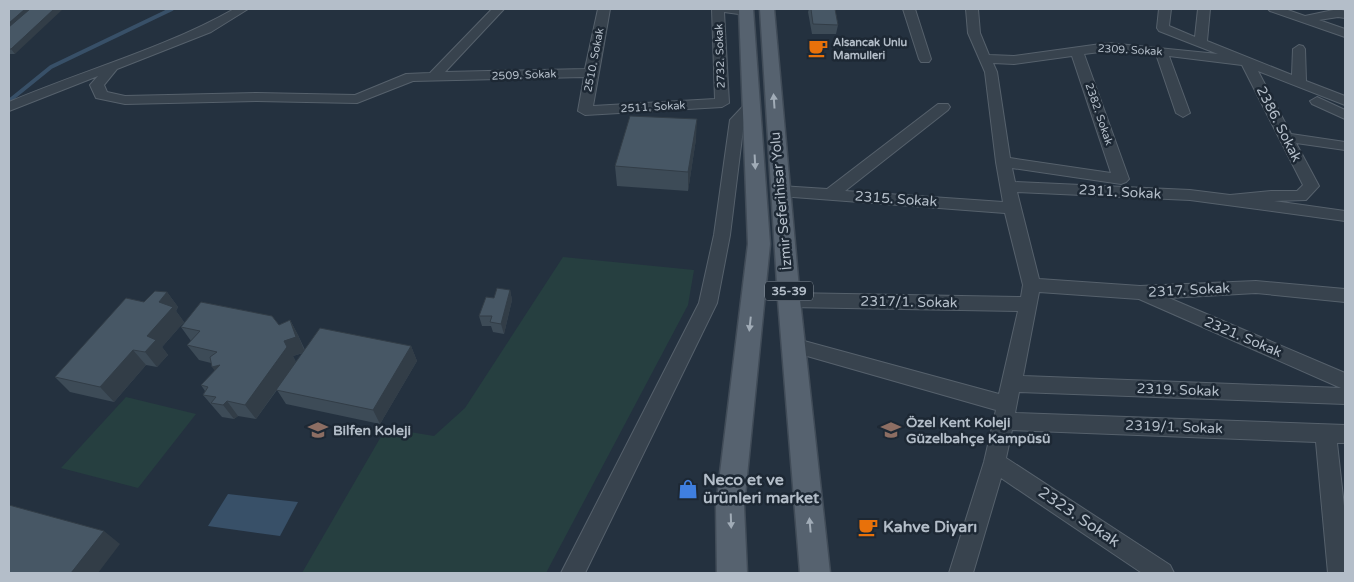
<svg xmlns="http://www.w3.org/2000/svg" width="1354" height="582" viewBox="0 0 1354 582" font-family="'Varela Round',sans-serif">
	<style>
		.green { fill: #263f40 }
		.water { fill: #385068 }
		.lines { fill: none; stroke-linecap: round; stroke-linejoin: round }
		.stream { stroke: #385068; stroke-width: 4 }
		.minor-casing { stroke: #56616c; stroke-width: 2 }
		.major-casing { stroke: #414c58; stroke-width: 3 }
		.minor { fill: #38434e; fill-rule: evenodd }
		.major { fill: #56626f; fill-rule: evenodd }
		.wall { fill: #3d4b57; fill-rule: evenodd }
		.shaded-wall { fill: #323d47 }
		.building { fill: #475765; stroke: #323d47 }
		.oneway { fill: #a1acb7 }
		.labels { text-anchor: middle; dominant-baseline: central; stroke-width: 5; stroke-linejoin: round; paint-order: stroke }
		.far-poi-label { font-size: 11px; font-weight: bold; fill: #b4bec9; stroke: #1d2834; text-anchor: start }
		.far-street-label { font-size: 11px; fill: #b4bec9; stroke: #1d2834 }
		.shield { fill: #1d2834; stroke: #87919c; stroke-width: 1 }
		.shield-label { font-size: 12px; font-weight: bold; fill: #b4bec9 }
		.street-label { font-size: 14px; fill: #b4bec9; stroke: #1d2834 }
		.poi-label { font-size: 14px; font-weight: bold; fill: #b4bec9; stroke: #1d2834; text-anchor: start }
		.near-poi-label { font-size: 16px; font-weight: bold; fill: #b4bec9; stroke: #1d2834; text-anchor: start }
		.near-street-label { font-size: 16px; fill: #b4bec9; stroke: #1d2834 }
	</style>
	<rect width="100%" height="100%" fill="#24313f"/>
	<path class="green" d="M563 257 694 270 688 305 546 573H302L386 428 434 436 465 408Z
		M126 397 196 414 138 488 61 468Z"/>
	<path class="water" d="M228 494 298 502 280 536 208 526Z"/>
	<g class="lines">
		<path class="stream" d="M9 101 51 67 172 9"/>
		<defs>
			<path id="minor" d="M234 9H248L211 32 117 69 104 85 107 92 125 96 257 93 355 95 406 74 430 73 492 9H504L445 72 585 69 598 9H610L593 106 715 99 712 9H750L752 11 746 15 724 12 729 103 722 107 585 115 578 111 584 77 413 81 357 103 257 101 125 104 96 98 90 85 98 76 9 111V102C84 70 163 49 234 9Z
				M903 9H915L931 59 929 62H921L919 59Z
				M966 9H978L980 33 989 55 1014 56 1108 43 1218 54 1159 31 1157 28 1159 9H1171L1169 26 1195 37 1198 9H1210L1207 41 1292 75 1293 49 1299 45 1303 46 1305 49 1306 81 1345 96V105L1258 71 1291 134 1345 142V150L1296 143 1319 186 1306 200 1274 201 1345 211V221L1190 200 1017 192 1039 279 1140 286 1256 281 1345 289V302L1256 293 1169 298 1345 373V404L1019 392 1015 413 1345 425V443H1337L1345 515V573H1328L1316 442 1012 430 1006 458 1170 565 1174 573H1142L1001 478 973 573H949L984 462 996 410 786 350 784 345 786 340 793 338 999 394 1018 311 789 307 783 305 780 300 783 295 789 293 1021 297 1023 285 1005 213 780 196 775 195 772 191 775 187 780 186 827 189 938 104H948L950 107 948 110 845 191 1003 202 996 162 985 72 968 33ZM1108 51 1156 54 1176 113 1183 117 1190 113 1169 56 1242 65 1303 185 1297 191H1271L1230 195 1190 190 1015 182 1012 168 1121 184 1126 182 1129 179 1084 54ZM1072 56 1111 173 1010 158 997 72 993 63 1014 64ZM1039 292 1139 299 1341 388 1023 376Z
				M1268 9H1285L1305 16 1338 9 1345 11V18L1338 17 1319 20 1345 29V37L1270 11Z
				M1317 97 1345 110V119L1312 104 1310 101Z
				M752 101 759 105 744 121 730 235 717 303 585 573H561L699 303 714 235 730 120 747 102Z"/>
			<path id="major" d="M739 9H753L770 244 744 506 747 573H717L716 506 748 244Z
				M760 9H774L800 300 830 573H800L778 300Z"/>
		</defs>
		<use href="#minor" class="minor-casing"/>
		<use href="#major" class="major-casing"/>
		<use href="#minor" class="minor"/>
		<use href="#major" class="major"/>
	</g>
	<path class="wall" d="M9 9 15 54H9Z
		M809 9H835L838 25 836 34H812L808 12Z
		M696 139 688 191 617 186 615 166Z
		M510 290 512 300 504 334 493 332 491 326H482L479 316 494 298Z
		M167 292 178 307 176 311 184 322 162 347 168 355 157 367 146 365 114 402 70 392 55 377 144 302Z
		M290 320 298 335 305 350 411 346 417 361 380 424 286 404 277 390 256 419 238 416 234 419 222 417 215 409 203 395 205 391 201 385 215 371 211 363 199 360 187 345 191 341 181 327 279 325ZM303 353 296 362 293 356Z"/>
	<path class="shaded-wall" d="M25 9H34L9 31V23Z
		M54 9H63L15 54 11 49Z
		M697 119 696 139 688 191V172Z
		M510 290 512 300 504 334 501 324Z
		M167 292 178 307 176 311 184 322 162 347 168 355 157 367 145 352 147 336 159 302Z
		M290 320 298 335 305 352 293 356 296 362 256 419 245 405 284 341Z
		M411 346 417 361 380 424 373 410Z
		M133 350 146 365 114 402 100 387Z
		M220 365 223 382 212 367Z
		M227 401 238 416 234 419 223 405Z
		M104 531 120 544 98 573H71Z"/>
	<path class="building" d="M9 9H25L9 23Z
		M30 9H54L11 49H9V27Z
		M811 9H835L838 25 813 24Z
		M630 116 697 119 688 172 615 166Z
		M497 288 510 290 501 324 490 322 492 316H479L486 297 494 298Z
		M155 291 167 292 159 302 173 307 147 336 156 340 145 352 133 350 100 387 55 377 126 298 144 302Z
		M201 302 272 316 279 325 290 320 296 337 284 341 287 347 245 405 227 401 223 405 211 403 216 397 203 395 208 387 201 385 220 365 212 367 210 357 217 352 187 345 200 331 181 327Z
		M320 328 411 346 373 410 276 390Z
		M9 505 104 531 71 573H9Z"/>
	<defs><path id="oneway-solid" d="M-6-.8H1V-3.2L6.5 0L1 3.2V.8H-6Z" transform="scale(1.25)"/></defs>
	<g class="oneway">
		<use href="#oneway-solid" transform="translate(774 101) rotate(-94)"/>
		<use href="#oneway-solid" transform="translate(755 162) rotate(87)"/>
		<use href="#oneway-solid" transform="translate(750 324) rotate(96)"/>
		<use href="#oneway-solid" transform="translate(731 521) rotate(88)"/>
		<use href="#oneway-solid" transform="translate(810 525) rotate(-95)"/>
	</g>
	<defs>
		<symbol id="cafe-bare" viewBox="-9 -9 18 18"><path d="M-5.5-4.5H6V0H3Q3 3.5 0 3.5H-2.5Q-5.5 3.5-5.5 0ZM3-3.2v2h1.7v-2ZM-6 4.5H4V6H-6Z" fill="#e8710a" stroke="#1d2834" stroke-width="2.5" paint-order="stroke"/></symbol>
		<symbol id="school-bare" viewBox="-9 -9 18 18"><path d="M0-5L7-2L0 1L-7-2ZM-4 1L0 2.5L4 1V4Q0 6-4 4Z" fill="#8d6e63" stroke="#1d2834" stroke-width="2.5" paint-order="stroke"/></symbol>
		<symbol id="shop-bare" viewBox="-9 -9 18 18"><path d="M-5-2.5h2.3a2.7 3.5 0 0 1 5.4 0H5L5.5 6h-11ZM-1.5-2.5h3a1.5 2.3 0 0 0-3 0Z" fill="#3f7fe0" stroke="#1d2834" stroke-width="2.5" paint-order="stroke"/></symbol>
	</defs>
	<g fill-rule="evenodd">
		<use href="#cafe-bare" x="804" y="34" width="28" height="28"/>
		<use href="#school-bare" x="304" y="416" width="28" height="28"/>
		<use href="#school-bare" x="877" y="416" width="28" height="28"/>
		<use href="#shop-bare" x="674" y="475" width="28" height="28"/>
		<use href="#cafe-bare" x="854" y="513" width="28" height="28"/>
	</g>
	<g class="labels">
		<g class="far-poi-label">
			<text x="833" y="42">Alsancak Unlu<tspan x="833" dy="13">Mamulleri</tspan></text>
		</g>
		<g class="far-street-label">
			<text transform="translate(1130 50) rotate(3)">2309. Sokak</text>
			<text transform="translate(720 56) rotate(-92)">2732. Sokak</text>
			<text transform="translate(594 60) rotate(-79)">2510. Sokak</text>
			<text transform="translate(524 75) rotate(-2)">2509. Sokak</text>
			<text transform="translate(653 107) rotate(-3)">2511. Sokak</text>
			<text transform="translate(1099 114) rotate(71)">2382. Sokak</text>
		</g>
		<rect class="shield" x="765" y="281.5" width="48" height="19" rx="4"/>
		<g class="shield-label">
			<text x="789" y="291">35-39</text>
		</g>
		<g class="street-label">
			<text transform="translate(1279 124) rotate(63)">2386. Sokak</text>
			<text transform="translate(1120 192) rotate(3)">2311. Sokak</text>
			<text transform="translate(896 199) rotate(4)">2315. Sokak</text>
			<text transform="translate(781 201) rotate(-95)">İzmir Seferihisar Yolu</text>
			<text transform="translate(1189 290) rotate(-3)">2317. Sokak</text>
			<text transform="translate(909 302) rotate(1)">2317/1. Sokak</text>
			<text transform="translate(1243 337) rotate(23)">2321. Sokak</text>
			<text transform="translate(1178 390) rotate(2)">2319. Sokak</text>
			<text transform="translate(1174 427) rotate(2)">2319/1. Sokak</text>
		</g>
		<g class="poi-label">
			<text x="906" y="422">Özel Kent Koleji<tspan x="906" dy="16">Güzelbahçe Kampüsü</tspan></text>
			<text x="333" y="430">Bilfen Koleji</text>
		</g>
		<g class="near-poi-label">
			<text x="703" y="480">Neco et ve<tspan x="703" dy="18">ürünleri market</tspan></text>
			<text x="883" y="527">Kahve Diyarı</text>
		</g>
		<g class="near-street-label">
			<text transform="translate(1079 517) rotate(34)">2323. Sokak</text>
		</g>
	</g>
	<rect width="1354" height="582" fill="none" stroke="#b4bec9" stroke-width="20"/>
</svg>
